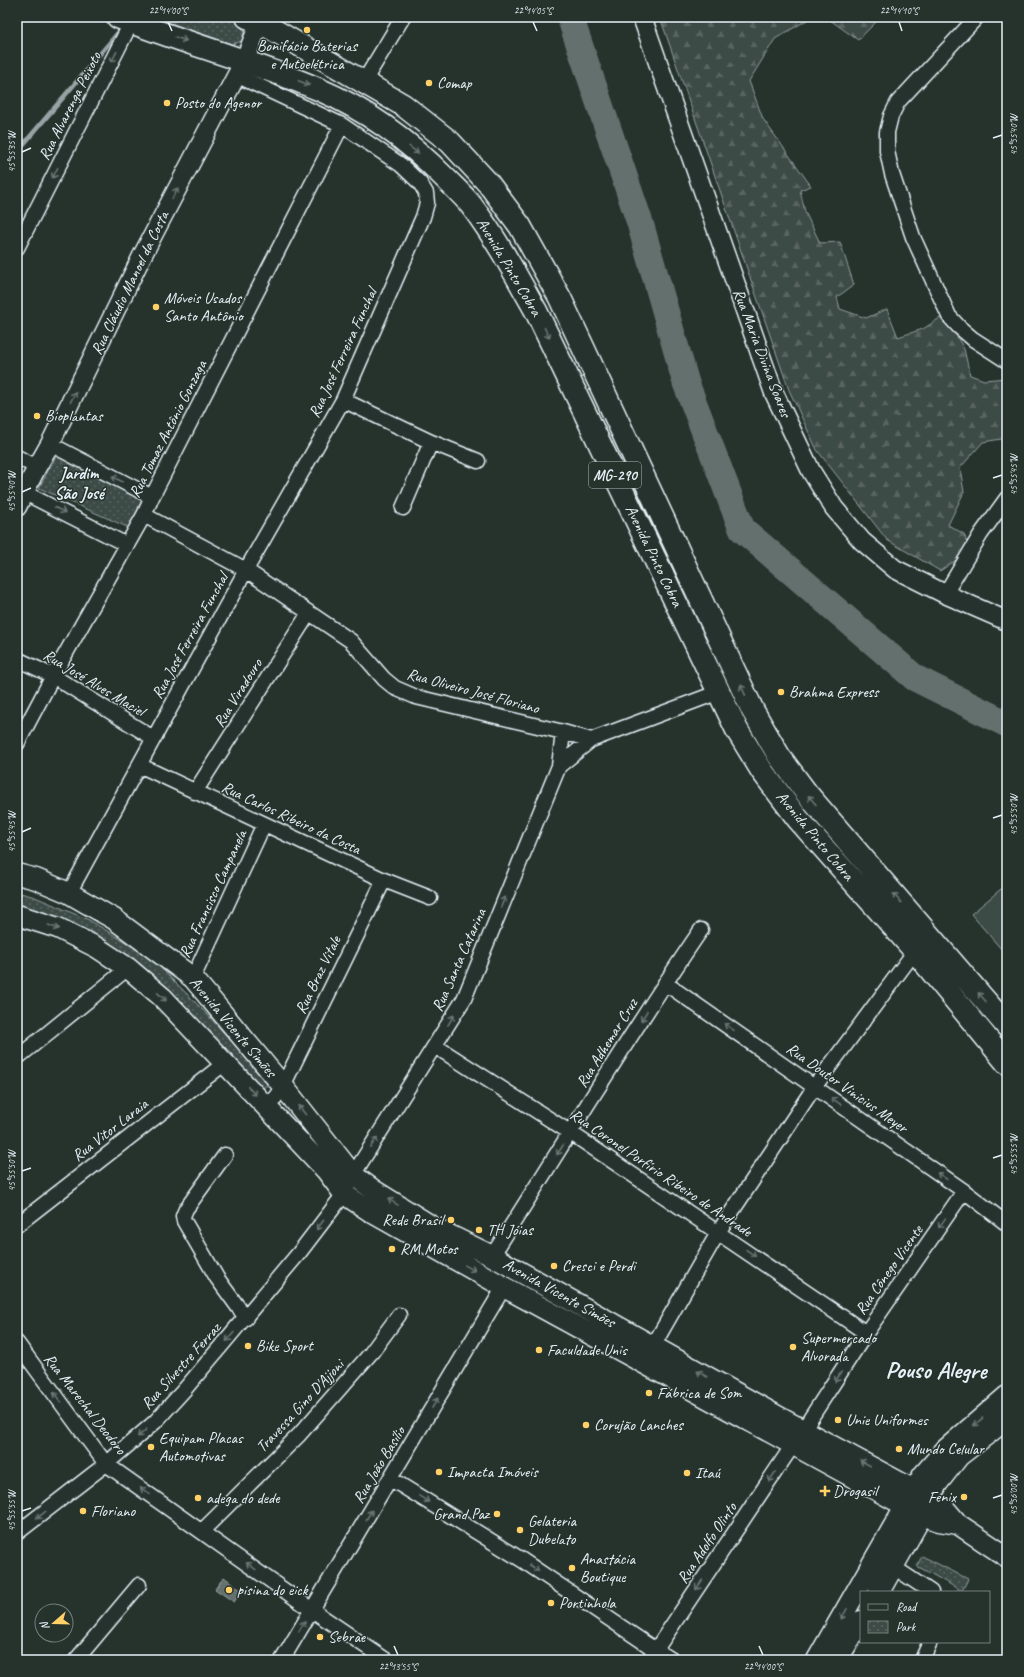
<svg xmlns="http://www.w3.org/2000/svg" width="1024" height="1677" viewBox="0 0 1024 1677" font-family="Caveat,sans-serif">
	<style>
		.grass { fill: #3e4b47; stroke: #939ea0 }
		.forest { fill: url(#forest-firs); stroke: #939ea0 }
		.park { fill: url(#park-dots); stroke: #939ea0 }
		.water { fill: #636f6d; stroke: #98a3a5 }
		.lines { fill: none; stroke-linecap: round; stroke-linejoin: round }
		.stream { stroke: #98a3a5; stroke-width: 4.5 }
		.river { stroke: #636f6d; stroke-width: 27 }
		.minor-casing { stroke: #e8f1f8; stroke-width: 17 }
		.tertiary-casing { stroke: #e8f1f8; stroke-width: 21 }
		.secondary-casing { stroke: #e8f1f8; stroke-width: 23 }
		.trunk-casing { stroke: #e8f1f8; stroke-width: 25 }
		.minor { stroke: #26332d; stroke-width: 14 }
		.tertiary { stroke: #26332d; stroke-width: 18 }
		.secondary { stroke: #26332d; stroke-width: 20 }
		.trunk { stroke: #26332d; stroke-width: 22 }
		.oneway { stroke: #6a7674 }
		.ticks { fill: none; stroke: #e8f1f8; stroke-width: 1.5 }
		.poi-dot { fill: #ffd166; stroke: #26332d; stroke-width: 1.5 }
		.labels { text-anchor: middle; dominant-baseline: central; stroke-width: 3; stroke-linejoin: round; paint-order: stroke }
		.shield { fill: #26332d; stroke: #aeb8bb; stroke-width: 1 }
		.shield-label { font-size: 15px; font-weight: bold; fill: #e8f1f8 }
		.poi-label { font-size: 16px; fill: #e8f1f8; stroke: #26332d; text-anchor: start }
		.street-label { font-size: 16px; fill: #e8f1f8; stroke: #26332d }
		.neighbourhood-label { font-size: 17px; font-weight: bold; fill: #e8f1f8; stroke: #26332d }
		.town-label { font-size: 24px; font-weight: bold; fill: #e8f1f8; stroke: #26332d }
		.neatline { fill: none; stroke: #e8f1f8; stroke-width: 1.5 }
		.ticks-label { font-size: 10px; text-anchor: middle; fill: #e8f1f8 }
	</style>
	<defs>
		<pattern id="forest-firs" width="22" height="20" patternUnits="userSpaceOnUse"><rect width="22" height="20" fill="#3e4b47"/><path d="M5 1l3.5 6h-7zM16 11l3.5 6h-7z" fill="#5a6562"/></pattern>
		<pattern id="park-dots" width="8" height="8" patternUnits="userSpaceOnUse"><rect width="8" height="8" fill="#3e4b47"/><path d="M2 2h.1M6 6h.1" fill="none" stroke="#5a6562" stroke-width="1.8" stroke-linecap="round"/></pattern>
	</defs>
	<rect width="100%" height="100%" fill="#26332d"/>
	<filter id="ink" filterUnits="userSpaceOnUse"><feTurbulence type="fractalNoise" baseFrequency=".025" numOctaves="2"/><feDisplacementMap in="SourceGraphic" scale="8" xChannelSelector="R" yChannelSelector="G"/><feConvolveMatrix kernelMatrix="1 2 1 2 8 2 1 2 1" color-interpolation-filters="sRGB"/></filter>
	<g filter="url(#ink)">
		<path class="grass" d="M1007 884V946L1002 950 971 914Z"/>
		<path class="forest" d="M660 17H812L775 39 749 81 763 119 811 186 800 190 805 212 820 243 840 242 854 285 837 297 840 309 866 318 887 309 898 337 923 329 940 318 952 328 964 349 970 375 984 380 1007 378V438L983 442 960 468 964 492 948 525 964 534 967 543 959 558 940 571 887 540 817 450 789 390Z
			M826 17H881L858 40Z"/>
		<path class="park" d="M162 17H224L241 23 244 32 242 41 232 44 164 21Z
			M57 454 149 499 134 530 39 488Z
			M17 892 35 897 89 920 150 957 205 1012 266 1080 267 1085 263 1088 258 1086 195 1021 17 908Z
			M922 1556 968 1579 962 1591 917 1566Z"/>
		<path class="water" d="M224 1577 242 1591 234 1602 215 1589Z"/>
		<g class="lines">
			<path class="stream" d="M17 152 122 28"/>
			<path class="river" d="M570 17 640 223 686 383 742 529 915 678 1007 724"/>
			<defs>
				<path id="minor" d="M977 17 898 102 891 116 887 132V151L892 174 913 237 949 316 959 327 973 339 1007 361
					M363 83 403 17
					M17 248 134 17
					M343 400 431 442 478 461
					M50 444 152 497
					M17 457 37 467
					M25 493 127 545
					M403 508 431 442
					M144 515 246 570 351 641 384 679 395 688 416 697 563 732 591 740 719 692
					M945 594 981 534 1007 498
					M17 659 53 676 153 738
					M17 744 53 676 144 515 152 497 342 125
					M139 765 384 880 430 898
					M559 766 591 740
					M195 792 309 613
					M69 893 246 570 343 400 423 217 427 203 426 193 420 183 401 165 342 125 236 75
					M193 978 264 824
					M665 983 964 1191 1007 1224
					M435 1046 571 1133 866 1333
					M17 1058 128 968
					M268 1108 283 1086 384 880
					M225 1155 186 1209 183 1216 184 1221 217 1278 246 1318
					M17 1225 225 1063
					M492 1256C562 1147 628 1036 701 930
					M17 1343 106 1464 312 1610 386 1660
					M653 1346 719 1231 815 1086 915 951
					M391 1479 522 1560 648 1645 672 1660
					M202 1531 299 1435 371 1353 399 1315
					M17 1533 106 1464 155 1422 185 1389 299 1253 344 1194 353 1175 464 999 559 766 563 732
					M886 1562 931 1592
					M76 1660 139 1585
					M282 1660 504 1287
					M649 1660 803 1430 866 1333 964 1191
					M922 1660 930 1642"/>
				<path id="tertiary" d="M642 17 774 393 811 471 834 508 862 541 895 569 945 594 1007 621
					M17 507 37 467 50 444 142 256 244 61 260 22"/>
				<path id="secondary" d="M17 874 36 879 69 893 114 919 193 978 283 1086 353 1175 375 1191 433 1227 492 1256 788 1422 914 1490 946 1510 958 1524 1007 1557
					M17 915 58 928 96 947 128 968 162 997 326 1170 344 1194 371 1212 504 1287 922 1515 939 1521 958 1524
					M879 1592 922 1515 937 1484 959 1456 1007 1419
					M817 1660 923 1475 945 1450 1007 1396
					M837 1660 861 1621"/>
				<path id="trunk" d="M118 17C184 43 253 61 318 89 365 109 410 142 446 179 454 187 464 196 471 205 496 238 516 275 536 311L737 730 762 771 798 819 915 951 1007 1063
					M247 17 260 22 403 105 450 142 488 183 520 226 560 298 753 711 779 756 808 795 1007 1026"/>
			</defs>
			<use href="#minor" class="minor-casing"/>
			<use href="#tertiary" class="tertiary-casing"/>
			<use href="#secondary" class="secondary-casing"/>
			<use href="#trunk" class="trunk-casing"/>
			<use href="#minor" class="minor"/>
			<use href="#tertiary" class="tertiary"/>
			<use href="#secondary" class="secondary"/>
			<use href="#trunk" class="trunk"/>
		</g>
		<defs><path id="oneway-shaft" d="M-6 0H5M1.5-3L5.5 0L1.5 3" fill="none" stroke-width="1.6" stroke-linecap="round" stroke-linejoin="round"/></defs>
		<g class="oneway">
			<use href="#oneway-shaft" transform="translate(181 39) rotate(19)"/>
			<use href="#oneway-shaft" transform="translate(114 57) rotate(117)"/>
			<use href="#oneway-shaft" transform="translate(304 83) rotate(21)"/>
			<use href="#oneway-shaft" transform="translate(414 150) rotate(38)"/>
			<use href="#oneway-shaft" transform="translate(55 173) rotate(117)"/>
			<use href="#oneway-shaft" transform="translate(175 193) rotate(-63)"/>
			<use href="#oneway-shaft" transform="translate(547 333) rotate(64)"/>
			<use href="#oneway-shaft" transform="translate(73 397) rotate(-64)"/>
			<use href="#oneway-shaft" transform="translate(117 479) rotate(-153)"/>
			<use href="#oneway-shaft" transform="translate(60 510) rotate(27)"/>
			<use href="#oneway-shaft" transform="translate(743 690) rotate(-115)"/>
			<use href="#oneway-shaft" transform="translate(812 800) rotate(-131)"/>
			<use href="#oneway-shaft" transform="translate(897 898) rotate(-131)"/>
			<use href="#oneway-shaft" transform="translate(503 902) rotate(-68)"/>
			<use href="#oneway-shaft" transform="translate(54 927) rotate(19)"/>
			<use href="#oneway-shaft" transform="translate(162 997) rotate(44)"/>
			<use href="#oneway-shaft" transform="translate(982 997) rotate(-131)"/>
			<use href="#oneway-shaft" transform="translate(644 1016) rotate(122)"/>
			<use href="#oneway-shaft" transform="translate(451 1020) rotate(-59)"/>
			<use href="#oneway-shaft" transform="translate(729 1027) rotate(-145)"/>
			<use href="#oneway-shaft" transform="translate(252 1091) rotate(46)"/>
			<use href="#oneway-shaft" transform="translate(836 1101) rotate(-144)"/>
			<use href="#oneway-shaft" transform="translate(302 1110) rotate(-128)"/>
			<use href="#oneway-shaft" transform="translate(374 1142) rotate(-57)"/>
			<use href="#oneway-shaft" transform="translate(560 1150) rotate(123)"/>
			<use href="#oneway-shaft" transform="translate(942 1176) rotate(-145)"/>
			<use href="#oneway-shaft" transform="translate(393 1202) rotate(-148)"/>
			<use href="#oneway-shaft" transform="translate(942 1223) rotate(125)"/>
			<use href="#oneway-shaft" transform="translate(320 1225) rotate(127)"/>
			<use href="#oneway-shaft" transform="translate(751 1253) rotate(35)"/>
			<use href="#oneway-shaft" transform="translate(470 1268) rotate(29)"/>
			<use href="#oneway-shaft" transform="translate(230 1337) rotate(130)"/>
			<use href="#oneway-shaft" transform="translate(702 1374) rotate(-150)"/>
			<use href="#oneway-shaft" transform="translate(838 1377) rotate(123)"/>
			<use href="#oneway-shaft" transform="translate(57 1397) rotate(-127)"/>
			<use href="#oneway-shaft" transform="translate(435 1403) rotate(-60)"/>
			<use href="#oneway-shaft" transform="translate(978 1422) rotate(139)"/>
			<use href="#oneway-shaft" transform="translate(142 1433) rotate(139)"/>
			<use href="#oneway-shaft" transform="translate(865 1463) rotate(-152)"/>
			<use href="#oneway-shaft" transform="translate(772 1477) rotate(124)"/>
			<use href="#oneway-shaft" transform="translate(145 1491) rotate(-145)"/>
			<use href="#oneway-shaft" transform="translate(424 1499) rotate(31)"/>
			<use href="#oneway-shaft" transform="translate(41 1515) rotate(142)"/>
			<use href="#oneway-shaft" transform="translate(369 1515) rotate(-59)"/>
			<use href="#oneway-shaft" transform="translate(251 1566) rotate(-144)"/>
			<use href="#oneway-shaft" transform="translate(534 1568) rotate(34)"/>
			<use href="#oneway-shaft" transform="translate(699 1585) rotate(124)"/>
			<use href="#oneway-shaft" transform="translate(844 1614) rotate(120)"/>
			<use href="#oneway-shaft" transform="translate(302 1626) rotate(-60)"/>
		</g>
	</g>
	<path class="ticks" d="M168 22 172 31M533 22 537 31M899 22 902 31M993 138 1002 135M22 152 31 148M993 478 1002 475M22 492 31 488M993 818 1002 815M22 832 31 828M993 1158 1002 1155M22 1171 31 1168M993 1498 1002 1495M22 1511 31 1508M394 1646 398 1655M759 1646 763 1655"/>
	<g class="poi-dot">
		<circle cx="307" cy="30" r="4"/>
		<circle cx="429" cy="83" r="4"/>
		<circle cx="167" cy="103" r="4"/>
		<circle cx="156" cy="307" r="4"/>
		<circle cx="37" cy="416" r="4"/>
		<circle cx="781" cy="692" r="4"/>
		<circle cx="451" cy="1220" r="4"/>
		<circle cx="479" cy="1230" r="4"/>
		<circle cx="392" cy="1249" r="4"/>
		<circle cx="554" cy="1266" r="4"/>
		<circle cx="248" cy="1346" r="4"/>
		<circle cx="793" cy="1347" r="4"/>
		<circle cx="539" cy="1350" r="4"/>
		<circle cx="649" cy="1393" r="4"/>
		<circle cx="838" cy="1420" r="4"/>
		<circle cx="586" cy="1425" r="4"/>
		<circle cx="151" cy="1447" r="4"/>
		<circle cx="899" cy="1449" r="4"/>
		<circle cx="439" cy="1472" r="4"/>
		<circle cx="687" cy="1473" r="4"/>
		<path d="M823 1485h4v4h4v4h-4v4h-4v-4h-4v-4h4z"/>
		<circle cx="964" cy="1497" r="4"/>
		<circle cx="198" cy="1498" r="4"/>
		<circle cx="83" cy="1511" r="4"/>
		<circle cx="497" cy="1514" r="4"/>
		<circle cx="520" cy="1530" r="4"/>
		<circle cx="572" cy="1568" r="4"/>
		<circle cx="229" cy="1590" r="4"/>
		<circle cx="551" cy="1603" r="4"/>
		<circle cx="320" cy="1637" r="4"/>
	</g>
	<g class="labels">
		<rect class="shield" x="589" y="462" width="52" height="26" rx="3"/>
		<g class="shield-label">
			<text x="615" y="475">MG-290</text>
		</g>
		<g class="poi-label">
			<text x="307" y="46" text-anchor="middle">Bonifácio Baterias<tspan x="307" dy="18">e Autoelétrica</tspan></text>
			<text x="437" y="83">Comap</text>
			<text x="175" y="103">Posto do Agenor</text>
			<text x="164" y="298">Móveis Usados<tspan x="164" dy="18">Santo Antônio</tspan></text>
			<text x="45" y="416">Bioplantas</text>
			<text x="789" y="692">Brahma Express</text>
			<text x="443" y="1220" text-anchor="end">Rede Brasil</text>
			<text x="487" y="1230">TH Jóias</text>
			<text x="400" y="1249">RM Motos</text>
			<text x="562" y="1266">Cresci e Perdi</text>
			<text x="801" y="1338">Supermercado<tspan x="801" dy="18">Alvorada</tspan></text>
			<text x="256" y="1346">Bike Sport</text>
			<text x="547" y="1350">Faculdade Unis</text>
			<text x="657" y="1393">Fábrica de Som</text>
			<text x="846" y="1420">Unie Uniformes</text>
			<text x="594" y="1425">Corujão Lanches</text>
			<text x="159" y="1438">Equipam Placas<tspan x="159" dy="18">Automotivas</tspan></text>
			<text x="907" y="1449">Mundo Celular</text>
			<text x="447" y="1472">Impacta Imóveis</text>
			<text x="695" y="1473">Itaú</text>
			<text x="833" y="1491">Drogasil</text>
			<text x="956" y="1497" text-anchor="end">Fenix</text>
			<text x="206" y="1498">adega do dede</text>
			<text x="91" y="1511">Floriano</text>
			<text x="489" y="1514" text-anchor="end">Grand Paz</text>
			<text x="528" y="1521">Gelateria<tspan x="528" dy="18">Dubelato</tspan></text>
			<text x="580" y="1559">Anastácia<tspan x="580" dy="18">Boutique</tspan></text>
			<text x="237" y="1590">pisina do eick</text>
			<text x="559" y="1603">Portinhola</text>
			<text x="328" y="1637">Sebrae</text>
		</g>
		<g class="street-label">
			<text transform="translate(70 106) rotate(-63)">Rua Alvarenga Peixoto</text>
			<text transform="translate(509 267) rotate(59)">Avenida Pinto Cobra</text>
			<text transform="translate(130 283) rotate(-64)">Rua Cláudio Manoel da Costa</text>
			<text transform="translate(343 353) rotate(-65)">Rua José Ferreira Funchal</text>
			<text transform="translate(762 353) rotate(69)">Rua Maria Divina Soares</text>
			<text transform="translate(168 429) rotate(-63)">Rua Tomaz Antônio Gonzaga</text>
			<text transform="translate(654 556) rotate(64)">Avenida Pinto Cobra</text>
			<text transform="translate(190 636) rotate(-61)">Rua José Ferreira Funchal</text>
			<text transform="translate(94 683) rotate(31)">Rua José Alves Maciel</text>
			<text transform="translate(473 691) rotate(15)">Rua Oliveiro José Floriano</text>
			<text transform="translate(238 693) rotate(-58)">Rua Viradouro</text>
			<text transform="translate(291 818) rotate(25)">Rua Carlos Ribeiro da Costa</text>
			<text transform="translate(815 836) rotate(50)">Avenida Pinto Cobra</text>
			<text transform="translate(213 894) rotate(-65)">Rua Francisco Campanela</text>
			<text transform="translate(459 960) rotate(-66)">Rua Santa Catarina</text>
			<text transform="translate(318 975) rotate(-64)">Rua Braz Vitale</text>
			<text transform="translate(233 1027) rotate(50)">Avenida Vicente Simões</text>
			<text transform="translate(607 1043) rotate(-58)">Rua Adhemar Cruz</text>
			<text transform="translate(847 1088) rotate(35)">Rua Doutor Vinicius Meyer</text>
			<text transform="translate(110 1130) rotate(-38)">Rua Vitor Laraia</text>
			<text transform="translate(661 1173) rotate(34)">Rua Coronel Porfírio Ribeiro de Andrade</text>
			<text transform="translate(889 1270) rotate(-55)">Rua Cônego Vicente</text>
			<text transform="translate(559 1293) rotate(29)">Avenida Vicente Simões</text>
			<text transform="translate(181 1366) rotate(-48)">Rua Silvestre Ferraz</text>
			<text transform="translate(85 1404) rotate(52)">Rua Marechal Deodoro</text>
			<text transform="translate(300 1406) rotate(-47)">Travessa Gino D'Ajjoni</text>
			<text transform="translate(379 1465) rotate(-59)">Rua João Basílio</text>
			<text transform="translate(707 1543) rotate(-56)">Rua Adolfo Olinto</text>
		</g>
		<g class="neighbourhood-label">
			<text x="79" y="473">Jardim<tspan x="79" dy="20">São José</tspan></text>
		</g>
		<g class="town-label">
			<text x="936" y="1370">Pouso Alegre</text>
		</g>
	</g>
	<rect width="1024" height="1677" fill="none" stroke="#26332d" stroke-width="44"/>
	<rect x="860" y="1591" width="130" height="52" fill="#26332d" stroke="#747f7e"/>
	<rect x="868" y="1604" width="20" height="6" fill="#26332d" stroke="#747f7e"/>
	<text x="896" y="1611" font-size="12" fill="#e8f1f8">Road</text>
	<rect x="868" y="1621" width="20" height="12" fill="url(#park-dots)" stroke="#747f7e"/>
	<text x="896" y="1631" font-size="12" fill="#e8f1f8">Park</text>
	<g transform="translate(54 1623) rotate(250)"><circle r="19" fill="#26332d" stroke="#747f7e"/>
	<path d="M0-3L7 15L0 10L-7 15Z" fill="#ffd166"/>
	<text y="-6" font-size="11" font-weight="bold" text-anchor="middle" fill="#e8f1f8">N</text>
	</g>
	<rect x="22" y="22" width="980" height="1633" class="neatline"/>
	<g class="ticks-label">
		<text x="168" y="14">22°14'00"S</text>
		<text x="533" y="14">22°14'05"S</text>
		<text x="899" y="14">22°14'10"S</text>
		<text transform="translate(1013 135) rotate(-90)" y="4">45°55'40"W</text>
		<text transform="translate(11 152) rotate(-90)" y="4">45°55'35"W</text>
		<text transform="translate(1013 475) rotate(-90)" y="4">45°55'45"W</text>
		<text transform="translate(11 492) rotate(-90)" y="4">45°55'40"W</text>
		<text transform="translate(1013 815) rotate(-90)" y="4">45°55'50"W</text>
		<text transform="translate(11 832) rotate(-90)" y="4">45°55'45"W</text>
		<text transform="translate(1013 1155) rotate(-90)" y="4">45°55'55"W</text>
		<text transform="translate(11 1171) rotate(-90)" y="4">45°55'50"W</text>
		<text transform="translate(1013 1495) rotate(-90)" y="4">45°56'00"W</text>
		<text transform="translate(11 1511) rotate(-90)" y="4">45°55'55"W</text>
		<text x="398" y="1670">22°13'55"S</text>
		<text x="763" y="1670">22°14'00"S</text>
	</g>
</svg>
